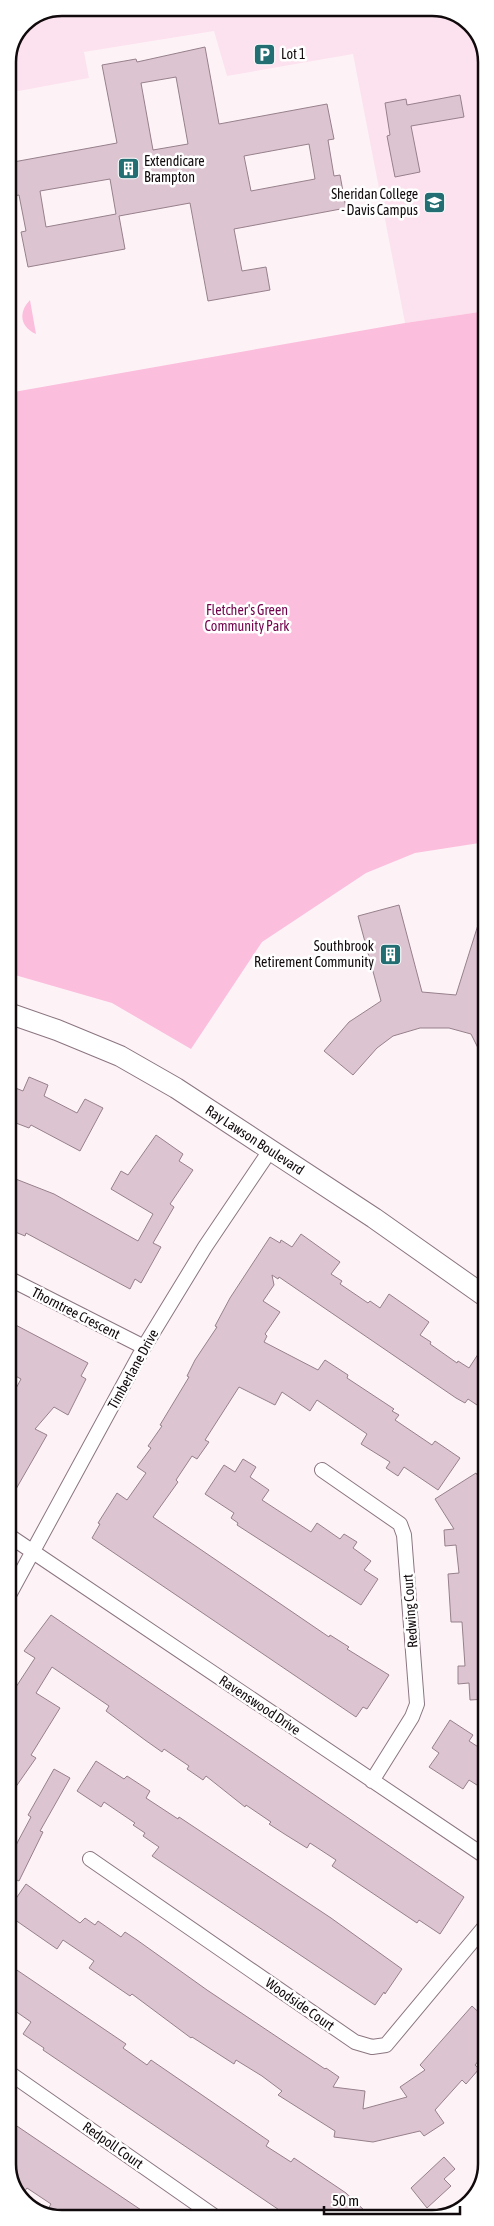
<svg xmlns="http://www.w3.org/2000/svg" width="494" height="2226" viewBox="0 0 494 2226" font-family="'Asap Condensed',sans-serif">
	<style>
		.built { fill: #fce2ee }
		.green { fill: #fcbedd }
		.building { fill: #dcc4d0; stroke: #97808b; fill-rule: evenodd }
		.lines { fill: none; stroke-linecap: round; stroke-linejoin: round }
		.street-casing { stroke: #8b7580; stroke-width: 16 }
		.secondary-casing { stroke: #8b7580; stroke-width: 22 }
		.street { stroke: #fff; stroke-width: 14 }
		.secondary { stroke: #fff; stroke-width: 20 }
		.labels { text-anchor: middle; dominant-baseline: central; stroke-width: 5; stroke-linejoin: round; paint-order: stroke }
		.poi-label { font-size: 14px; fill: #110a0d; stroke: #fff; text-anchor: start }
		.park-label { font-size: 14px; fill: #71034d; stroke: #fff }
		.street-label { font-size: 14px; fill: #110a0d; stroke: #fff }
		.rim { fill: none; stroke: #110a0d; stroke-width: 2.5 }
	</style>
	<rect width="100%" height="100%" fill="#fdf3f7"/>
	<path class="built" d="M62 8H438L468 21 485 52 486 311 405 323 353 54 227 76 214 31 84 52 89 78 8 93V62L24 23Z"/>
	<path class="green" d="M30 300 36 334C20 327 18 312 30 300Z
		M486 311V842L415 853 366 873 262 942 191 1049 112 1003 8 973V393L405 323Z"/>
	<path class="building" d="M205 47 219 124 327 104 334 139 328 140 334 176 340 175 346 208 234 229 242 271 266 267 270 290 208 301 190 203 119 216 125 249 28 267 21 232 26 231 19 195 14 196 8 163 117 143 102 65 136 59 137 62ZM176 77 188 144 153 150 141 83ZM309 144 315 179 251 191 244 156ZM110 179 116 214 46 227 40 191Z
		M460 95 464 117 411 126 420 172 395 177 387 136 390 135 385 103 406 99 407 105Z
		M399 905 422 992 456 995 483 909 486 910V1064L471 1034 449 1028H420L393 1036 377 1048 353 1075 324 1051 349 1022 381 1001 358 916Z
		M29 1077 48 1085 44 1096 77 1113 85 1099 103 1108 80 1151 31 1125 29 1128 8 1120V1089L12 1090 13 1087 23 1091Z
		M156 1135 183 1154 179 1161 193 1170 170 1204 174 1207 153 1243 161 1247 141 1283 135 1279 130 1289 26 1233 25 1236 8 1229V1176L54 1194 138 1241 153 1214 111 1189 121 1171 128 1175Z
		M301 1234 340 1262 331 1274 342 1281 340 1284 368 1303 370 1301 380 1308 389 1294 429 1322 420 1335 431 1342 430 1344 457 1363 458 1361 469 1368 486 1342V1411L468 1399 465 1403 456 1398 279 1277 278 1279 272 1275 274 1285 263 1301 280 1312 265 1334 267 1336 264 1342 318 1370 325 1360 348 1375 347 1378 394 1409 392 1411 399 1415 395 1420 432 1445 435 1441 460 1458 438 1490 404 1467 398 1476 386 1468 390 1462 361 1444 367 1434 317 1400 310 1411 282 1392 275 1405 239 1387 205 1440 209 1442 197 1459 192 1456 176 1480 178 1482 153 1517 329 1637 330 1635 349 1647 347 1649 389 1675 367 1709 363 1707 356 1717 92 1538 100 1524 98 1523 117 1493 127 1500 146 1473 137 1467 151 1448 148 1446 162 1426 160 1425 189 1377 187 1376 195 1360 217 1327 215 1326 230 1298 270 1237 280 1243 281 1240 292 1247Z
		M8 1321 88 1363 81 1376 86 1379 68 1415 54 1407 35 1429 47 1435 8 1503V1403L21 1379 8 1372Z
		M243 1459 256 1467 250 1477 269 1490 262 1500 311 1532 317 1523 340 1539 344 1534 357 1542 353 1548 371 1561 364 1570 378 1579 361 1605 237 1525 238 1523 231 1518 234 1513 205 1494 224 1465 235 1472Z
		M476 1473 486 1489V1699L470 1700 469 1683 458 1684V1666H465L462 1622H451L448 1574 459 1573 456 1545 445 1546 444 1530 454 1529 435 1499Z
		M51 1615 464 1897 440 1934 419 1920 417 1923 332 1866 336 1860 310 1843 307 1848 286 1835 269 1824 271 1822 246 1805 245 1807 206 1776 203 1780 187 1769 189 1766 164 1749 162 1752 145 1740 106 1711 109 1706 52 1667 36 1693 60 1708 31 1755 36 1758 8 1798V1699L35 1658 24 1651Z
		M450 1720 473 1735 469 1741 486 1752V1778L480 1787 469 1780 463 1789 429 1767 439 1753 432 1748Z
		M96 1761 124 1779 127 1776 150 1791 146 1798 178 1819 179 1817 331 1918 402 1969 385 1994 384 1992 375 2005 152 1856 159 1847 143 1836 145 1833 133 1825 135 1823 104 1802 101 1807 77 1791Z
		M54 1769 70 1778 40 1831 43 1832 19 1881 8 1876V1860L31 1817 28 1815Z
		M26 1884 80 1923 85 1918 95 1925 98 1921 121 1937 125 1932 137 1940 207 1990 325 2069 326 2068 339 2077 333 2087 365 2091 363 2109 407 2097 400 2087 425 2070 420 2065 472 2006 486 2019V2052L475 2065 479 2069 466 2084 462 2080 435 2110 444 2123 424 2136 420 2131 373 2142 334 2137 335 2131 278 2095 282 2091 262 2076 236 2060 234 2064 192 2037 191 2038 132 1994 130 1996 89 1968 94 1961 63 1940 57 1949 8 1915V1910Z
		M8 1964 126 2044 123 2048 147 2065 151 2060 269 2141 266 2146 291 2162 294 2158 346 2193 365 2211 357 2218H291L43 2050 44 2048 23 2034 31 2022 8 2006Z
		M8 2120 101 2183 153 2218H61L48 2209 51 2204 27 2188 24 2192 15 2186 8 2174Z
		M444 2157 455 2169 444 2179 451 2186 427 2208 411 2188Z"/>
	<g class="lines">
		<defs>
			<path id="street" d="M8 1278 144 1347
				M322 1470 400 1524 404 1535 417 1704 412 1717 372 1781
				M8 1535 486 1857
				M8 1597 144 1347 205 1247 271 1149
				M90 1859 355 2042 372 2047 386 2045 486 1925
				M8 2072 217 2218"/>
			<g id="secondary">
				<path id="s1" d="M8 1013 57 1030 120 1056 176 1088 374 1218 486 1297"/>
			</g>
		</defs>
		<use href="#street" class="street-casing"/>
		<use href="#secondary" class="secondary-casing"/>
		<use href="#street" class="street"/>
		<use href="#secondary" class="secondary"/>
	</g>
	<defs>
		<symbol id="parking-square" viewBox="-11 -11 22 22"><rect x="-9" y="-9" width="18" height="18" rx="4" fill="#226e72" stroke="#fff"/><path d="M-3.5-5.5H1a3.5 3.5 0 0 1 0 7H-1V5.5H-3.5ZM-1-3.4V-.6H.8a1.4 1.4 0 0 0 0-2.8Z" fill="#fff"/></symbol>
		<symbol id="building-square" viewBox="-11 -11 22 22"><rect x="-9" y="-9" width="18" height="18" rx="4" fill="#226e72" stroke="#fff"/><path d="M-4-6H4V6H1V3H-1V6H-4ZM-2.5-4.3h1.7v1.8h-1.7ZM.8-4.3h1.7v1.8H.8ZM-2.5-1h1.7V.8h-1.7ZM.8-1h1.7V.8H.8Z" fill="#fff"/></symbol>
		<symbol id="university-square" viewBox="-11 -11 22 22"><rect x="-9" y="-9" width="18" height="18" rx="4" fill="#226e72" stroke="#fff"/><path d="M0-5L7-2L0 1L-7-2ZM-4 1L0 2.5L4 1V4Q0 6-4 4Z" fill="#fff"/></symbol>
	</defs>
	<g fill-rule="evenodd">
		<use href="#parking-square" x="252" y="42" width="25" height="25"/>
		<use href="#building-square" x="116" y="156" width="25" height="25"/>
		<use href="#university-square" x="422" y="190" width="25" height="25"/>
		<use href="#building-square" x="378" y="942" width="25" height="25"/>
	</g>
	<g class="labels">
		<g class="poi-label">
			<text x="281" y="54">Lot 1</text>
			<text x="144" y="161">Extendicare<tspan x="144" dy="16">Brampton</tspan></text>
			<text x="418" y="194" text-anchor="end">Sheridan College<tspan x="418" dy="16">- Davis Campus</tspan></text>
			<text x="374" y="946" text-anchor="end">Southbrook<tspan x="374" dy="16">Retirement Community</tspan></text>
		</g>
		<g class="park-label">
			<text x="247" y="610">Fletcher's Green<tspan x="247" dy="16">Community Park</tspan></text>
		</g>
		<g class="street-label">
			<text stroke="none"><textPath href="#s1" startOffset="279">Ray Lawson Boulevard</textPath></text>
			<text transform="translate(76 1313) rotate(27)">Thorntree Crescent</text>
			<text transform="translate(133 1369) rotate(-61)">Timberlane Drive</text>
			<text transform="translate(410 1611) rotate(-94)">Redwing Court</text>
			<text transform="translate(260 1705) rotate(34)">Ravenswood Drive</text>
			<text transform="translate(300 2004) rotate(35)">Woodside Court</text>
			<text transform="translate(113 2145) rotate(35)">Redpoll Court</text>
		</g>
	</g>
	<path d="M0 0H494V2226H0ZM62 16H432A46 46 0 0 1 478 62V2164A46 46 0 0 1 432 2210H62A46 46 0 0 1 16 2164V62A46 46 0 0 1 62 16Z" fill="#fff" fill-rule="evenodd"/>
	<path class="rim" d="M62 16H432A46 46 0 0 1 478 62V2164A46 46 0 0 1 432 2210H62A46 46 0 0 1 16 2164V62A46 46 0 0 1 62 16Z"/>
	<path d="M324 2206v8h136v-8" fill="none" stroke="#110a0d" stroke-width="2.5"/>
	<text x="332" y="2206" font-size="15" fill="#110a0d" stroke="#ffffff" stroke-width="4" paint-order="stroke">50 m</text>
</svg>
